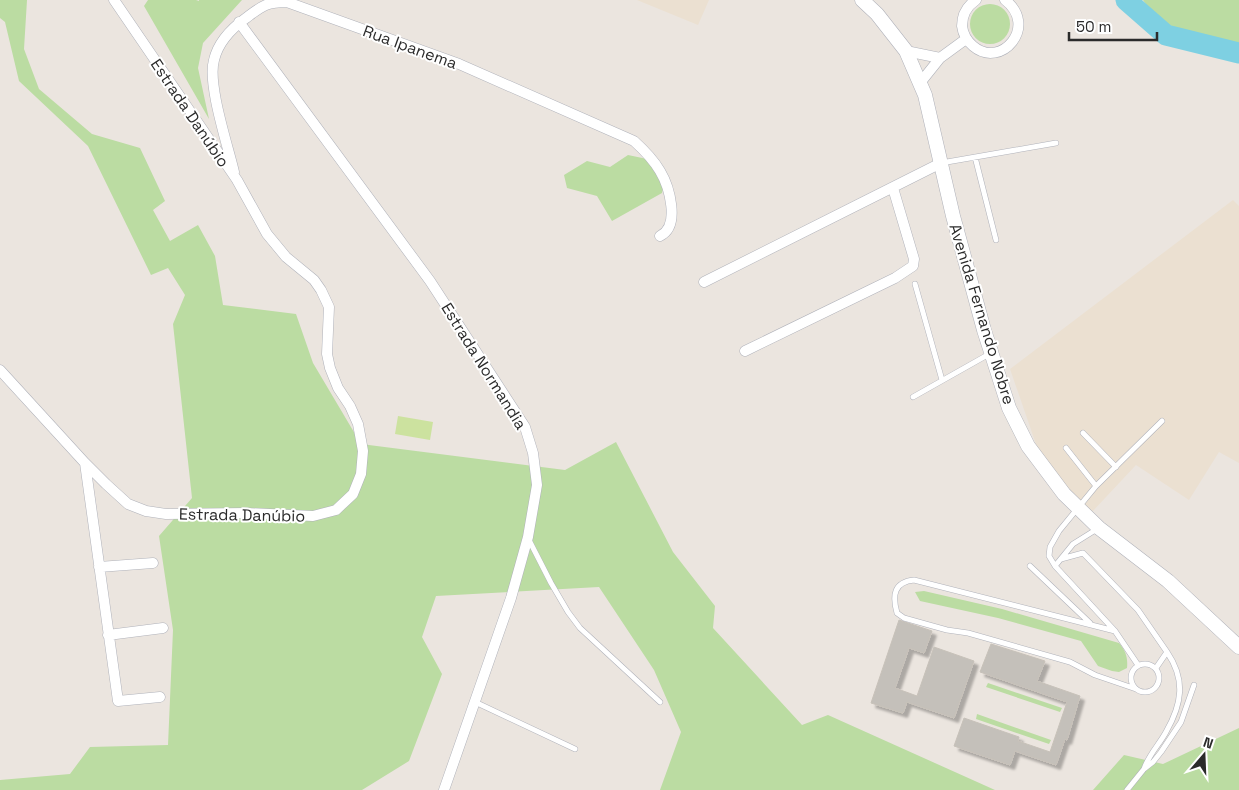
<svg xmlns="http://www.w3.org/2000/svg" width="1239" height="790" viewBox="0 0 1239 790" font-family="'Space Grotesk',sans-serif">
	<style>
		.education { fill: #ebe0d1 }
		.green { fill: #bbdca2 }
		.pitch { fill: #cce29f }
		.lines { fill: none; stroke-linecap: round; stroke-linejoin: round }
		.river { stroke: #7ed0e2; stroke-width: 21 }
		.building { fill: #c4c0ba; stroke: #c7c1b9; filter: url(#shadow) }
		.lane-casing { stroke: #b0b2ba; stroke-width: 6 }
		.street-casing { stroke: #b0b2ba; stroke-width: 11 }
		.secondary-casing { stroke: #b0b2ba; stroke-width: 15 }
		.lane { stroke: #fff; stroke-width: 5 }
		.street { stroke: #fff; stroke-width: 10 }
		.secondary { stroke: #fff; stroke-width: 14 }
		.labels { text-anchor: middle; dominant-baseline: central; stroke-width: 4; stroke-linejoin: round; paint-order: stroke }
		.street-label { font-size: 16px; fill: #2b2b2b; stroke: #fff }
	</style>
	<defs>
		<filter id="shadow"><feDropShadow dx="4.5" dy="4.5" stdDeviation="1" flood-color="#0004"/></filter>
	</defs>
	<rect width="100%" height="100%" fill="#ebe5df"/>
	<path class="education" d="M637 0H709L698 25Z
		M1233 200 1239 206V463L1219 452 1189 500 1136 465 1092 512 1062 484 1038 450 1010 369Z"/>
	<path class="green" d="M0 0H27L24 49 39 89 92 134 140 148 165 201 153 210 170 241 198 225 215 256 223 305 296 314 313 363 361 444 565 470 616 442 673 552 715 606 713 628 802 725 828 715 995 790H660L681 732 654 670 599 587 436 596 422 637 442 674 409 761 362 790H0V780L70 774 90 747 168 745 173 630 159 536 192 498 173 324 185 295 168 268 151 275 88 146 19 81 5 22 0 18Z
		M148 0H196L199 1V0H242L203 43 198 68 209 119 144 6Z
		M1143 0H1239V49C1205 39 1163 32 1143 0Z
		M970 24a20 20 0 1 1 40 0a20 20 0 1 1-40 0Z
		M628 155 647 159 665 179 662 193 612 221 597 196 567 188 564 175 587 161 610 167Z
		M924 591 1002 609 1119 643C1126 651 1128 658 1127 668L1119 672 1112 671 1098 666 1081 641 998 618 920 601 915 592Z
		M988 683 1062 708 1060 712 986 687Z
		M977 714 1051 740 1049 744 976 719Z
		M1239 728V790H1093L1124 755 1163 764Z"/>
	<path class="pitch" d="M398 416 433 422 430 440 395 434Z"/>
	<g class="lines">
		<path class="river" d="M1126 0 1166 35 1239 53"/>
	</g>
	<path class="building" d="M899 620 932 631 924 653 909 648 895 688 917 696 934 647 974 661 954 718 907 702 903 713 871 703Z
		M991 644 1045 661 1037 681 1080 696 1067 740 1065 739 1056 765 1015 751 1010 765 954 746 964 718 1019 737 1018 741 1050 752 1067 702 980 672Z"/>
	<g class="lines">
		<defs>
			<path id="lane" d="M975 157 996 240
				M941 163 1056 143
				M915 284 942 380
				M913 397 991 353
				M1083 433 1116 467
				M1066 448 1096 486
				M529 540 551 583 568 612 580 628 660 702
				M1061 559 1083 553 1138 610 1167 652 1156 668
				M1030 566 1090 623
				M1055 566 1073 544 1097 529
				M1115 631 914 580C894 582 892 595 897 613L904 618 947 630 968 633 1070 662 1095 675 1136 689
				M1131 678a14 14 0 1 1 28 0a14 14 0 1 1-28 0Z
				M1138 665 1115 631 1055 566 1049 556 1050 547 1059 531 1096 486 1162 421
				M475 702 575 749
				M1144 769C1149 754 1159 745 1166 732 1182 704 1186 680 1167 652
				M1127 790 1144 769 1153 762 1161 752 1181 722 1194 685"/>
			<path id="street" d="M976 0C967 6 962 15 962 26 963 34 967 41 973 46 1001 70 1039 26 1005 0
				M239 22 430 281 525 427 533 453 537 485 528 537 511 598 444 790
				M906 51 940 58
				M920 83 940 58 966 39
				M234 172C228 146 207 84 214 60 218 43 232 28 246 18 262 6 266 2 287 2L459 64 634 141C644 150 653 159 660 171 669 186 681 226 660 236
				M704 282 941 163
				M745 351 895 278 913 266 914 259 893 188
				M0 370 85 463 106 484 128 504 146 511 166 514 246 513 313 516 336 510 353 494 361 474 363 451 358 424 350 406 338 388 330 368 327 354 329 307 321 290 314 280 286 257 267 234 237 180 114 0
				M85 463 118 701 160 697
				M99 567 153 563
				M108 635 163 628"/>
			<path id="secondary" d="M862 0 877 14 906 51 925 95 953 216 984 330 1009 408 1028 446 1064 494 1099 528 1168 581 1239 647"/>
		</defs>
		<use href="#lane" class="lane-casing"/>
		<use href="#street" class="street-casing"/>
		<use href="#secondary" class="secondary-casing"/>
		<use href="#lane" class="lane"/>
		<use href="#street" class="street"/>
		<use href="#secondary" class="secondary"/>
	</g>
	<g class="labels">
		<g class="street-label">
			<text transform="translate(410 47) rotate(20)">Rua Ipanema</text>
			<text transform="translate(190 113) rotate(56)">Estrada Danúbio</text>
			<text transform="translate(982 314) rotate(73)">Avenida Fernando Nobre</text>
			<text transform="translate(484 366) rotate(58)">Estrada Normandia</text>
			<text transform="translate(242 515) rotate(1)">Estrada Danúbio</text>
		</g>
	</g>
	<g transform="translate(1204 755) rotate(19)" stroke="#ffffff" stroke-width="4" paint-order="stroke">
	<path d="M0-4L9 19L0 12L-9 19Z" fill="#2b2b2b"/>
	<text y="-8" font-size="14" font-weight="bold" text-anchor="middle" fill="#2b2b2b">N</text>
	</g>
	<path d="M1069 32v8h88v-8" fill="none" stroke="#2b2b2b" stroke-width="2.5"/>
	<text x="1076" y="32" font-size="15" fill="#2b2b2b" stroke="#ffffff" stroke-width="4" paint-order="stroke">50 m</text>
</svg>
